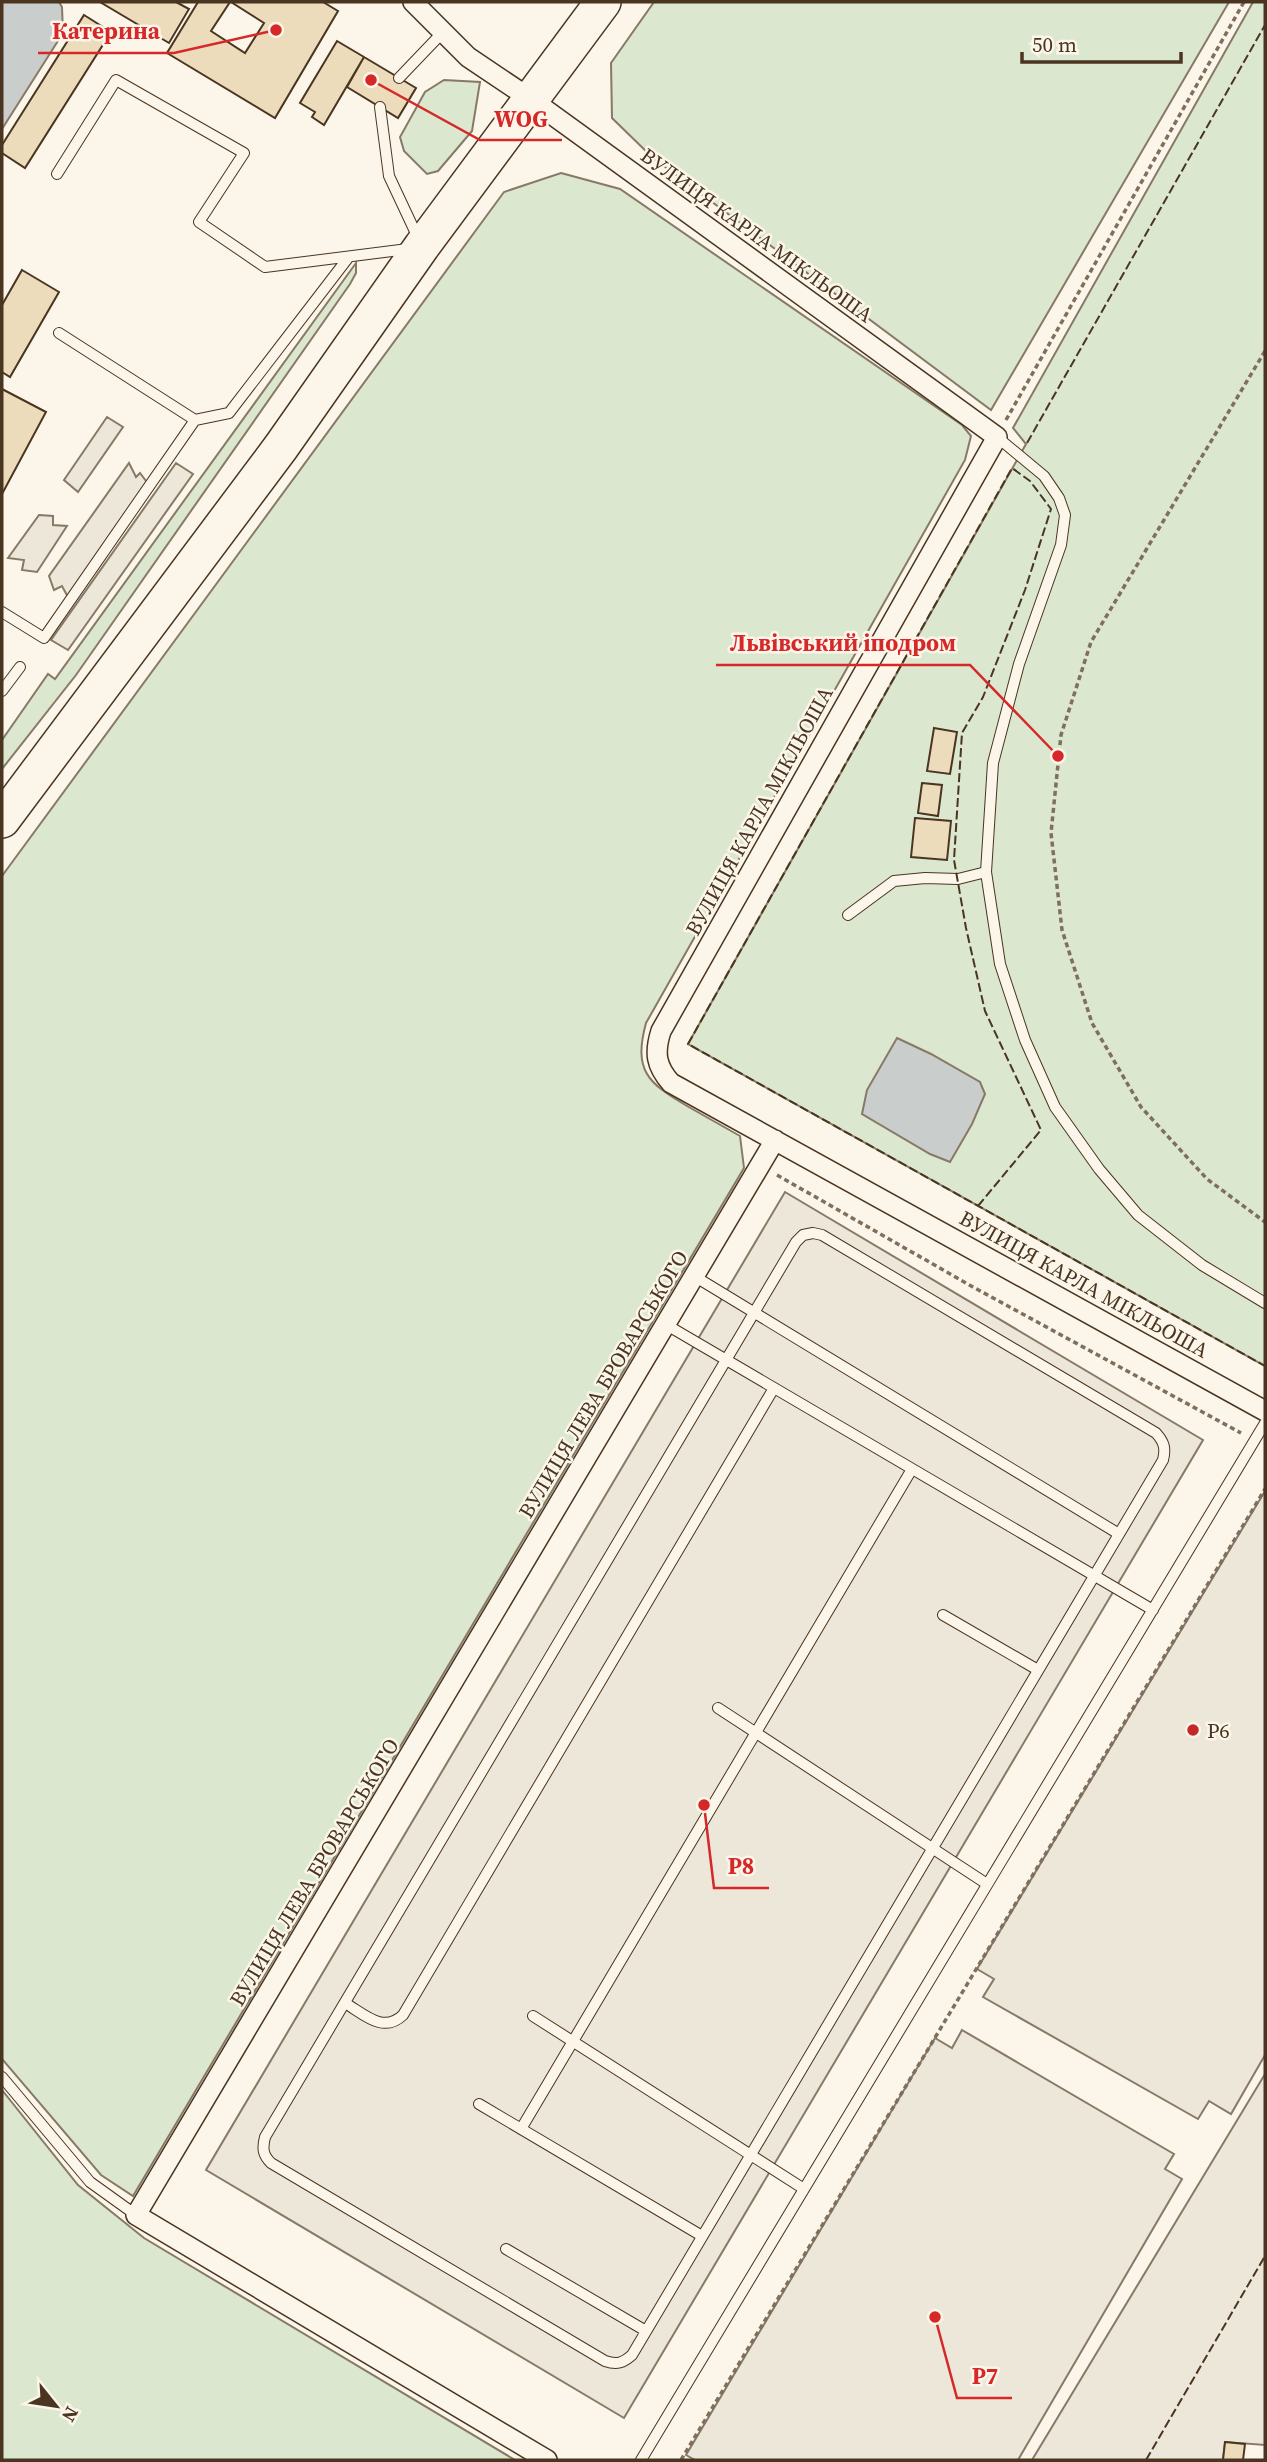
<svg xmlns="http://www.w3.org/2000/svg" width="1267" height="2462" viewBox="0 0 1267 2462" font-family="'Source Serif 4',serif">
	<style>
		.green { fill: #dce7d0; stroke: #887966; stroke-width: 2 }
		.parking { fill: #ede7d9; stroke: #887966; stroke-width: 2 }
		.water { fill: #c9cecd; stroke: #887966; stroke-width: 2 }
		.building { fill: #ecdcbc; stroke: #4a3520; stroke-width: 2 }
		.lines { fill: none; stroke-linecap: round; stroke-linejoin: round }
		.lane-casing { stroke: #4a3520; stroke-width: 12 }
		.street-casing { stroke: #4a3520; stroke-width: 22 }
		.highway-casing { stroke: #4a3520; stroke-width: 38 }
		.path { stroke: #7f6f5c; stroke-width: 3.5; stroke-dasharray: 5 3.5; stroke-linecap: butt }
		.lane { stroke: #fbf6e9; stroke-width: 10 }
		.street { stroke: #fbf6e9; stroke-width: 19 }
		.highway { stroke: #fbf6e9; stroke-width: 35 }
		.fence { stroke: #4a3520; stroke-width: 2; stroke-dasharray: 9 3.5; stroke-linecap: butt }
		.poi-dot { fill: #c62828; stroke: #fbf6e9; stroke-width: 2.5 }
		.labels { text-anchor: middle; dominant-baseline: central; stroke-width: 5; stroke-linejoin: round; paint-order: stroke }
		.street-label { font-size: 21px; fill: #4a3520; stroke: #fbf6e9 }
		.poi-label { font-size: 21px; fill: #4a3520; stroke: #fbf6e9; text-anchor: start }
		.leader { fill: none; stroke: #d62828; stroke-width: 2.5 }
		.callout-dot { fill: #d62828; stroke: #fbf6e9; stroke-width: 2.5 }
		.callout-label { font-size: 23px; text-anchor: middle; font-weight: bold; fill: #d62828; stroke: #fbf6e9; stroke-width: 5; stroke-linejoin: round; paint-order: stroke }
	</style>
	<rect width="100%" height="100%" fill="#fbf6e9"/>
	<path class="green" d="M654 2H1229L991 410 653 158 612 118 611 63Z
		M1253 2H1265V1366L688 1044 1026 444 1013 428Z
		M444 80 480 82 472 131 438 171 427 174 404 151 400 137 425 92Z
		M561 173 620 189 962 425 971 436 965 460 646 1023C633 1071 648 1083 687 1106 705 1116 722 1126 740 1136L744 1168 133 2196 101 2175 2 2059V876L504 192Z
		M356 263V273L350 284 76 675 2 769V740L48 674 55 679Z
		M2 2090 78 2185 144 2238 515 2460H2Z"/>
	<path class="parking" d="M107 417 123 427 78 492 64 480Z
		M129 463 136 477 140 473 149 485 69 599 62 586 54 590 49 576Z
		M176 463 193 474 68 650 51 640Z
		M39 515 53 516V525L67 526 37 572 22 570 24 560 8 558Z
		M785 1192 1203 1440 624 2418 206 2170Z
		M1265 1491V2055L1231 2114 1209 2101 1198 2119 983 1997 994 1979 977 1969Z
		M962 2030 1174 2154 1165 2169 1182 2179 1018 2460H695L686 2455 935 2038 952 2048Z
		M1265 2074V2445L1225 2442 1223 2460H1032Z"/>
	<path class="water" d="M2 2H59L62 7 63 33 2 129Z
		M897 1038 931 1054 980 1082 985 1094 972 1124 950 1162 930 1154 862 1114 867 1090Z"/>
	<path class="building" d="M100 2H176L189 9 169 43Z
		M198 2H230L211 31 245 53 264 23 231 2H323L338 11 275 118 167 53Z
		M84 15 111 32 25 168 2 153V145Z
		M337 41 364 57 324 125 312 117 315 112 300 103Z
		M364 57 416 88 398 118 347 87Z
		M22 270 59 292 10 377 2 372V305Z
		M2 389 46 412 2 494Z
		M934 728 957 732 950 774 927 771Z
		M922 783 942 785 938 816 918 813Z
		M915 818 951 821 947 860 911 857Z
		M1225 2442 1245 2444 1243 2460H1223Z"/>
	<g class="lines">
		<defs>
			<path id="lane" d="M399 78 443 32
				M380 107 389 176 419 240
				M57 174 116 80 244 153 199 222 265 267 408 249
				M59 333 195 420 229 413 348 258
				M997 437 1044 476 1059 498 1065 515 1061 545 1019 664 993 763 986 872 1000 964 1025 1040 1055 1107 1099 1169 1138 1215 1202 1265 1265 1303
				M2 612 44 638 195 420
				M2 691 20 667
				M848 915 894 881 925 878 958 879 986 872
				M813 1233 822 1235 1156 1433C1164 1442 1166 1448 1163 1460L632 2355C623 2363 617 2365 605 2361L271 2163C263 2155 262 2149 265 2137L796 1242 803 1235Z
				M694 1276 1119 1534
				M665 1324 1153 1610
				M943 1615 1038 1670
				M718 1708 987 1884
				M345 2003C364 2014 383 2034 403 2015L774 1388
				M533 2016 804 2189
				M2 2077 90 2182 136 2215
				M479 2104 702 2236
				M521 2129 912 1469
				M506 2249 646 2331
				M641 2460 1265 1423"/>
			<path id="street" d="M413 2 468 57 532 100 997 437 661 1031C654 1053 656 1066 671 1083L1265 1411
				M547 2460 136 2215 775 1140"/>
			<path id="highway" d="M2 820 281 447 422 246 603 2"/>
		</defs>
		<use href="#lane" class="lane-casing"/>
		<use href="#street" class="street-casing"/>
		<use href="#highway" class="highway-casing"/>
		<path class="path" d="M1265 351 1091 642 1061 735 1051 833 1062 930 1092 1023 1141 1107 1207 1179 1265 1222
			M1006 420 1244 2
			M777 1175 973 1287 1241 1433
			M681 2460 1265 1489"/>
		<use href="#lane" class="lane"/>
		<use href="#street" class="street"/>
		<use href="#highway" class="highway"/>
		<path class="fence" d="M1027 443 1265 25
			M978 1206 1041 1130 985 1011 966 928 954 860 962 733 983 697 1025 590 1051 509 1030 481 1012 468 688 1044 1265 1366
			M1146 2460 1265 2256"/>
	</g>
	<circle class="poi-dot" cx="1193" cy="1730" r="7"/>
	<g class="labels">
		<g class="street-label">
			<text transform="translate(757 235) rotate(36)">ВУЛИЦЯ КАРЛА МІКЛЬОША</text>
			<text transform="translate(759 811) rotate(-61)">ВУЛИЦЯ КАРЛА МІКЛЬОША</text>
			<text transform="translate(1084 1284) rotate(29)">ВУЛИЦЯ КАРЛА МІКЛЬОША</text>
			<text transform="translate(603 1384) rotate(-59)">ВУЛИЦЯ ЛЕВА БРОВАРСЬКОГО</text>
			<text transform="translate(314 1872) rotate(-59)">ВУЛИЦЯ ЛЕВА БРОВАРСЬКОГО</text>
		</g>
		<g class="poi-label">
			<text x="1207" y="1730">P6</text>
		</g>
	</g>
	<path class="leader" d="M276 30L174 53H38M371 80L480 140H562M1058 756L970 665H716M704 1805L714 1888H769M935 2317L957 2398H1012"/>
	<g class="callout-dot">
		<circle cx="276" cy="30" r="7"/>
		<circle cx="371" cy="80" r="7"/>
		<circle cx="1058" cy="756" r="7"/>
		<circle cx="704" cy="1805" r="7"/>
		<circle cx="935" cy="2317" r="7"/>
	</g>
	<g class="callout-label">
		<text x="106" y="39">Катерина</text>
		<text x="521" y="127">WOG</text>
		<text x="843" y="651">Львівський іподром</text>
		<text x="741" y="1874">P8</text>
		<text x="985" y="2384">P7</text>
	</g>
	<rect width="1267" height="2462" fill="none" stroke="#4a3520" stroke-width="7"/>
	<g transform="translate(56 2406) rotate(120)" stroke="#fbf6e9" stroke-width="5" paint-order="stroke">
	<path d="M0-5L12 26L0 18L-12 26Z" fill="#4a3520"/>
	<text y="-10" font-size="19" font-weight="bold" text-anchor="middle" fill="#4a3520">N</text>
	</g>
	<path d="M1022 52v10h159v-10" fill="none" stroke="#4a3520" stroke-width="3.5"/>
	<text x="1032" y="52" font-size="21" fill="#4a3520" stroke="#fbf6e9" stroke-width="5" paint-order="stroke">50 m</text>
</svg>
